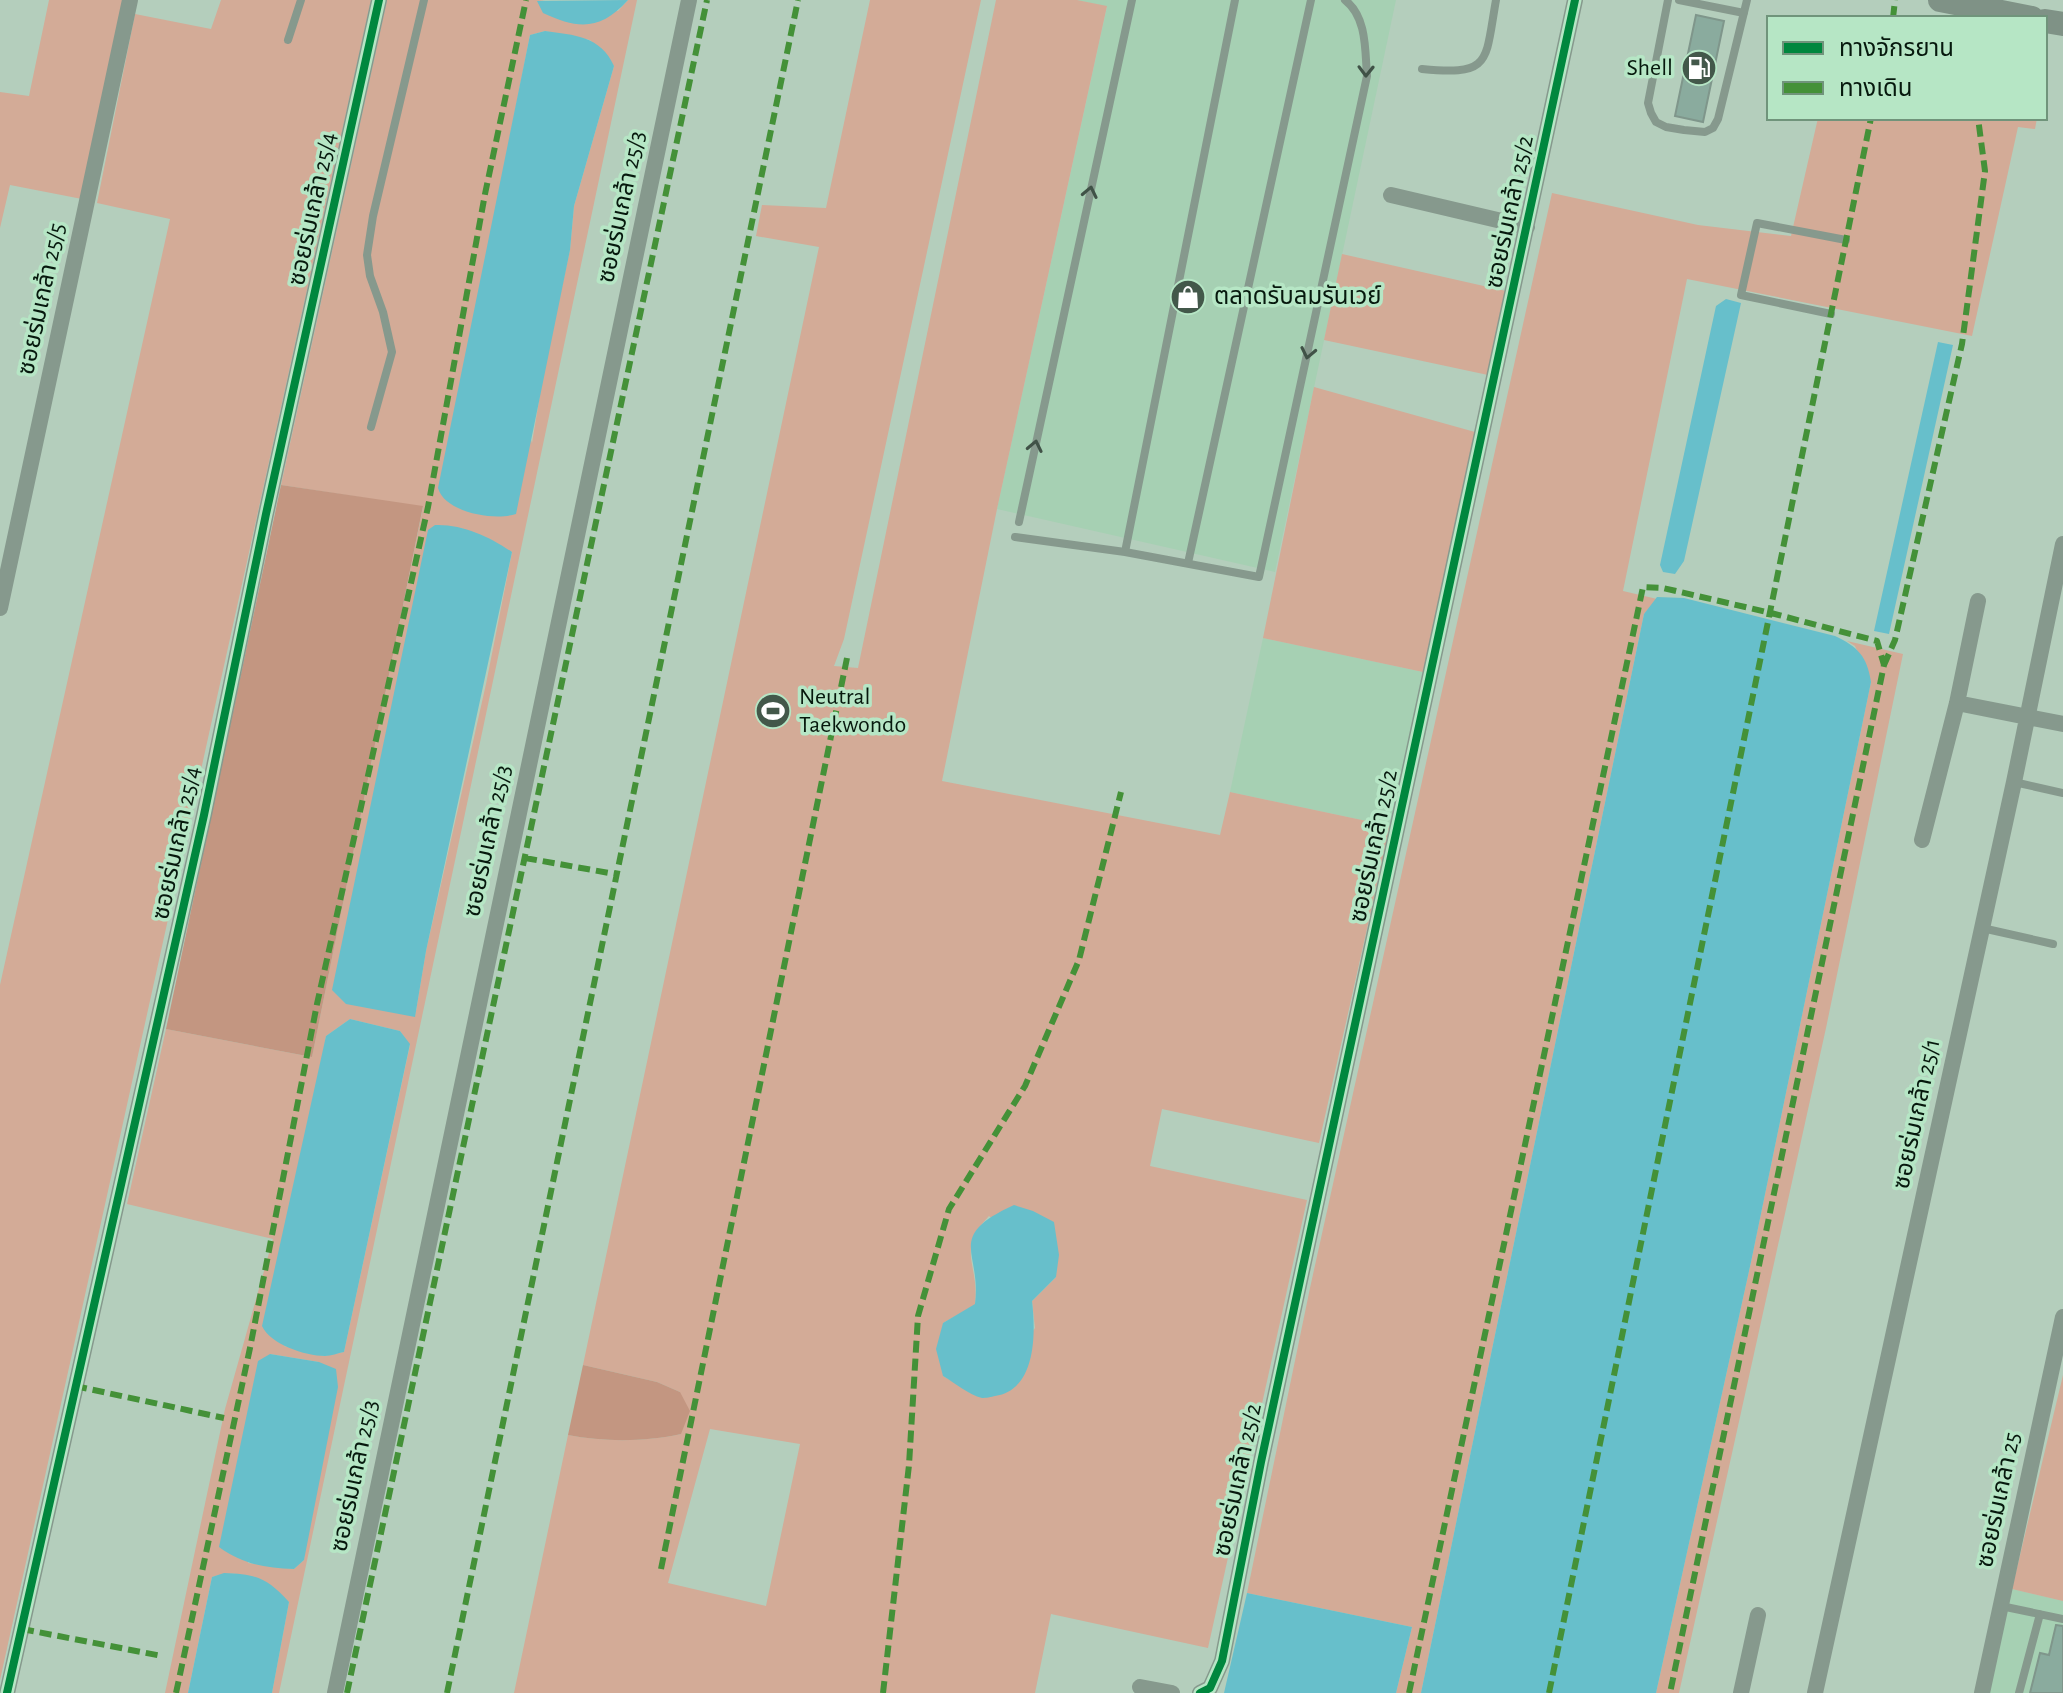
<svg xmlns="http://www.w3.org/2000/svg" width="2063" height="1693" viewBox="0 0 2063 1693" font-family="'Alegreya Sans','Noto Sans Thai',sans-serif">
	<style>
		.built { fill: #a6d0b3 }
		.green { fill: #d3ab97; fill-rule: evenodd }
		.forest { fill: #c39681 }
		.water { fill: #67bfcb }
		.building { fill: #8aab9e; stroke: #7f968b; stroke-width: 2 }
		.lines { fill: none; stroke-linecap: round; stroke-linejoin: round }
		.lane { stroke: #86998d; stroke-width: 8 }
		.street { stroke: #86998d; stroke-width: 16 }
		.primary { stroke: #7f9286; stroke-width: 24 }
		.quiet { stroke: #449138; stroke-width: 6; stroke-dasharray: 12 6; stroke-linecap: butt }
		.cycleway-casing { stroke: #b6e6c5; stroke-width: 13 }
		.cycleway { stroke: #00873e; stroke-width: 8 }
		.oneway { stroke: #405247 }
		.labels { text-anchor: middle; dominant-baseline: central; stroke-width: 7; stroke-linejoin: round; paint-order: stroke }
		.poi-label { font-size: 24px; fill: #06180d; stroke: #b6e6c5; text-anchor: start }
		.street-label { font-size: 24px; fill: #06180d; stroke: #b6e6c5 }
	</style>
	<rect width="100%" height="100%" fill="#b4cebc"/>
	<path class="built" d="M1077 0H1396L1275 572 997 509 1107 7Z
		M1263 638 1423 672 1390 826 1230 792Z
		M2012 1589 2063 1601V1693H1989Z"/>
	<path class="green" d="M49 0H124L82 199 10 185 0 228V92L29 96Z
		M221 0H371L0 1680V985L170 219 97 203 135 14 211 29Z
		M387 0H538L618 11 628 0H637L279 1693H272L289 1602C262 1584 245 1566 212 1577L188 1693H165L225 1409 273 1239 127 1204 166 1029 312 1057 423 507 281 485ZM545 31 590 40 614 66 574 206 570 250 545 364 532 443 482 278 530 35ZM461 528 512 552 486 684 426 951 415 1017ZM350 1019 400 1031 410 1045 344 1352 324 1356 284 1346 326 1036ZM270 1354 319 1362 304 1560 294 1569 248 1563Z
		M870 0H981L844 639 834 666 858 668 996 0H1077L1107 6 997 509 942 781 1220 835 1230 792 1390 826 1319 1143 1162 1109 1150 1166 1307 1200 1208 1648 1051 1614 1035 1693H514L568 1435C603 1442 646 1442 681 1434L680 1392 657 1382 583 1365 819 247 756 236 762 205 826 208ZM989 1216 1056 1277 1032 1301 1035 1328 983 1398 943 1376V1323L975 1305C980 1264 955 1251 989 1216ZM710 1429 800 1444 766 1606 668 1583Z
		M1818 118H2037L2035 129 2018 127 1972 336 1687 279 1623 591 1657 599 1644 614 1421 1693H1396L1412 1627 1247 1593 1310 1288 1552 193 1698 225 1791 236Z
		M1342 254 1506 291 1488 375 1324 340Z
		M1314 387 1475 432 1423 672 1263 638Z
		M1847 641 1903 654 1826 1028 1679 1693H1656L1751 1262 1871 682 1855 646Z
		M2063 1375V1601L2012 1589Z"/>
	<path class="forest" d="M281 485 423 506 312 1057 166 1029Z
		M583 1365 657 1382 680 1392 690 1411 681 1434C646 1442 603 1442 568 1435Z"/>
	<path class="water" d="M628 0C601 30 579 30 543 13L537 1Z
		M545 31C574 35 601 36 614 66L574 206 570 250 516 514C495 521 445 513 438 488L530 35Z
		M1726 299 1741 303 1684 561 1675 574 1663 572 1660 565 1716 306Z
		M1938 342 1953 345 1889 634 1874 631Z
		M435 525C463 524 490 537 512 552L426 951 415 1017 346 1004 332 990 428 530Z
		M1657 597 1684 598 1835 636C1858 647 1867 656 1871 682L1751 1262 1656 1693H1421L1644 614Z
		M350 1019 400 1031 410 1044 344 1352C338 1353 331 1356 325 1356 305 1356 270 1344 262 1326L326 1036Z
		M1014 1205 1033 1211 1054 1222 1059 1255 1056 1277 1032 1301C1036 1334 1036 1390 995 1396 992 1397 985 1398 982 1398 969 1395 955 1383 943 1376L936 1349 943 1323 975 1304C982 1251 944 1237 1014 1205Z
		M270 1354 319 1362 336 1369 338 1387 304 1560 294 1569C265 1568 242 1564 219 1547L258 1361Z
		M224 1573C256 1574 267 1578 289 1602L272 1693H188L212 1577Z
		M1247 1593 1412 1627 1396 1693H1224Z"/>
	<path class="building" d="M1696 15 1724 21 1703 122 1675 116Z
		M2056 1625 2063 1626V1693H2030L2040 1653 2049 1655Z"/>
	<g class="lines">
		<path class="lane" d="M1668 0 1648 103 1651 113 1656 122 1666 127 1684 130 1705 132 1713 128 1718 119 1747 0
			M1679 0 1744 13
			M288 40 301 0
			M1422 69C1492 76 1485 62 1496 0
			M1831 314 1741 295 1757 223 1846 240
			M371 427 392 352 383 312 370 276 367 255 373 216 424 0
			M1019 522 1132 0
			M1015 537 1125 552 1235 0
			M1125 552 1259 577 1367 76C1365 50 1367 17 1345 0
			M1188 563 1311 0
			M2014 782 2063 793
			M1982 928 2053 944
			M2001 1606 2063 1619
			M2019 1693 2040 1614"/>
		<path class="street" d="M1391 195 1527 227
			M0 608 130 0
			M1957 703 2063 724
			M1922 840 1957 703 1978 601
			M1140 1687 1172 1693
			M7 1693 204 815 266 514 379 0
			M335 1693 689 0
			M1200 1693 1210 1688 1222 1661 1261 1462 1575 0
			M1741 1693 1758 1615
			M1815 1693 2014 782 2063 544
			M1982 1693 2063 1317"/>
		<path class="primary" d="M1940 0 2032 18
			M2045 21 2063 24"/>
		<path class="quiet" d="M1893 18 1895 0
			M1884 665 1895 640 1962 344 1985 171 1978 118
			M525 858 615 874
			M75 1386 224 1418
			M661 1569 847 658
			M22 1629 162 1656
			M176 1693 250 1348 317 1004 428 507 485 194 526 0
			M347 1693 707 0
			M447 1693 798 0
			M883 1693 909 1465 918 1316 949 1209 1025 1086 1079 960 1121 792
			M1409 1693 1643 587 1663 588 1771 613 1877 641 1884 665 1670 1693
			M1549 1693 1871 118"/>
		<defs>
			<path id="cycleway" d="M7 1693 204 815 266 514 379 0
				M1200 1693 1210 1688 1222 1661 1261 1462 1575 0"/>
		</defs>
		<use href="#cycleway" class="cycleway-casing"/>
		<use href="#cycleway" class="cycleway"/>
	</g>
	<defs><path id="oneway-chevron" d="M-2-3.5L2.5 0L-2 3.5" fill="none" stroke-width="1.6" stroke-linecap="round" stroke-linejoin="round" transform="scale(2)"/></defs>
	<g class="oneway">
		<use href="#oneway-chevron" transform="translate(1366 71) rotate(91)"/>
		<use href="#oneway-chevron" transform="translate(1090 192) rotate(-78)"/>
		<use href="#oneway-chevron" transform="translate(1308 353) rotate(102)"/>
		<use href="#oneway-chevron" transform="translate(1035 446) rotate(-78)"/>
	</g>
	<defs>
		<symbol id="fuel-disc" viewBox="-11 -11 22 22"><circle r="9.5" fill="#43584a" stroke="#b6e6c5"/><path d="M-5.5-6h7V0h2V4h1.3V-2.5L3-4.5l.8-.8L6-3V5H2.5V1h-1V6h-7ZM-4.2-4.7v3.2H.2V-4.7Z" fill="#fff"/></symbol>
		<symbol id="shop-disc" viewBox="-11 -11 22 22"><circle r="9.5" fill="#43584a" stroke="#b6e6c5"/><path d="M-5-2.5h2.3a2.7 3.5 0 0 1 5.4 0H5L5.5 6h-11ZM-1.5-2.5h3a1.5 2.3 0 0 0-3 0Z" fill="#fff"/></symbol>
		<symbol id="stadium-disc" viewBox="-11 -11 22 22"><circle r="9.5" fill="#43584a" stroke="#b6e6c5"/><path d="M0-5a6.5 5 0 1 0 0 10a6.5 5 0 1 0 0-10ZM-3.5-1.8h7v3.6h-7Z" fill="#fff"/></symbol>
	</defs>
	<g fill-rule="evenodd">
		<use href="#fuel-disc" x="1679" y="48" width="40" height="40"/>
		<use href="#shop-disc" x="1168" y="277" width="40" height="40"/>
		<use href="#stadium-disc" x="753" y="691" width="40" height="40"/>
	</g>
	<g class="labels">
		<g class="poi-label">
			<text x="1673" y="68" text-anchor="end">Shell</text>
			<text x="1214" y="297">ตลาดรับลมรันเวย์</text>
			<text x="799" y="697">Neutral<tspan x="799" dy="28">Taekwondo</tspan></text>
		</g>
		<g class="street-label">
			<text transform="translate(622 207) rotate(-78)">ซอยร่มเกล้า 25/3</text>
			<text transform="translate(313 209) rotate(-78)">ซอยร่มเกล้า 25/4</text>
			<text transform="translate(1510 212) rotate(-78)">ซอยร่มเกล้า 25/2</text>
			<text transform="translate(42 299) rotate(-78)">ซอยร่มเกล้า 25/5</text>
			<text transform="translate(488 841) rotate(-78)">ซอยร่มเกล้า 25/3</text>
			<text transform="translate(177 843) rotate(-78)">ซอยร่มเกล้า 25/4</text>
			<text transform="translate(1374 846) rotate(-78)">ซอยร่มเกล้า 25/2</text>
			<text transform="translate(1917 1114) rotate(-78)">ซอยร่มเกล้า 25/1</text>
			<text transform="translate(355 1476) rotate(-78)">ซอยร่มเกล้า 25/3</text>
			<text transform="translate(1238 1480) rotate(-78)">ซอยร่มเกล้า 25/2</text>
			<text transform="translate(1999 1500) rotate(-78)">ซอยร่มเกล้า 25</text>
		</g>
	</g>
	<rect x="1767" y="16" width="280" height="104" fill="#b6e6c5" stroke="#70947b" stroke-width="2"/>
	<rect x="1783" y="42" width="40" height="12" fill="#00873e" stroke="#70947b" stroke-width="2"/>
	<text x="1839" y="56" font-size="24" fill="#06180d">ทางจักรยาน</text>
	<rect x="1783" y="82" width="40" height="12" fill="#449138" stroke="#70947b" stroke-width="2"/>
	<text x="1839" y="96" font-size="24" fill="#06180d">ทางเดิน</text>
</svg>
